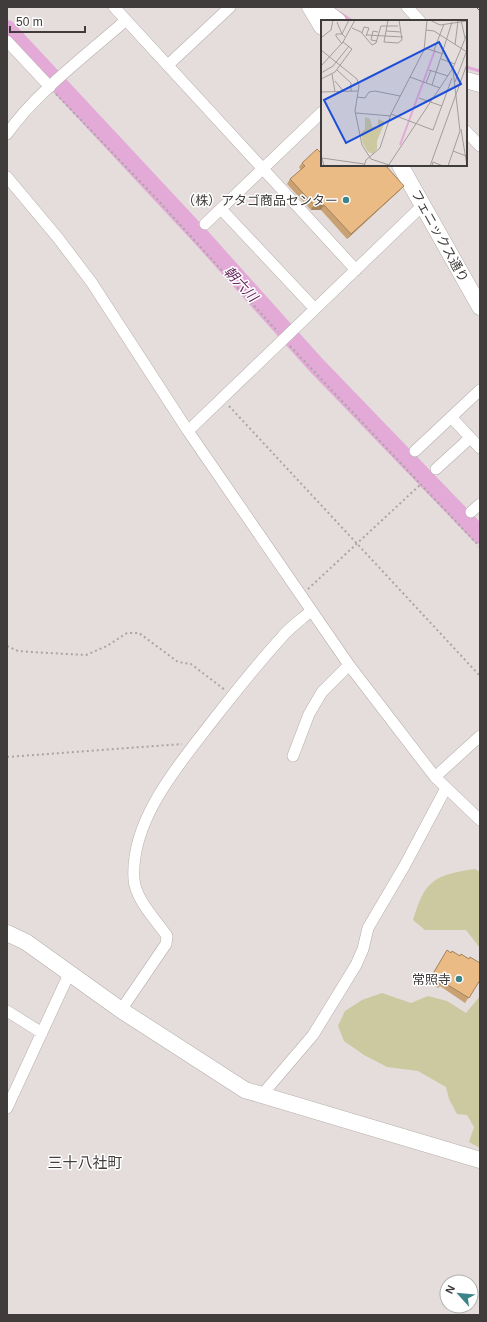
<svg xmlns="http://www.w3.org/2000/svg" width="487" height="1322" viewBox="0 0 487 1322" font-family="Helvetica,'Noto Sans JP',sans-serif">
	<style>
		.green { fill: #ccc8a0 }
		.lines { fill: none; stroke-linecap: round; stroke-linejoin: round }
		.stream { stroke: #e3aad7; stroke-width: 3 }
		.river { stroke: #e3aad7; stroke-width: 18 }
		.street-casing { stroke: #b5aeac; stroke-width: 12 }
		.secondary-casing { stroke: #b5aeac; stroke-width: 17 }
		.path { stroke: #aaa5a3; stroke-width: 2; stroke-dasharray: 2 3; stroke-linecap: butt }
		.street { stroke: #fff; stroke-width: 11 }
		.secondary { stroke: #fff; stroke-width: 16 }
		.tram { stroke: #605d5b; stroke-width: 1 }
		.wall { fill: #c9a172 }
		.shaded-wall { fill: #a4835d }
		.building { fill: #eabb85; stroke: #a4835d }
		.poi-dot { fill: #3c8487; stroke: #fff; stroke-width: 1.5 }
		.labels { text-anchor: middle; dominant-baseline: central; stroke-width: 3; stroke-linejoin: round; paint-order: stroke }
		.poi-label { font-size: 13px; fill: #3f3c3b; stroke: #fff; text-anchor: end }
		.street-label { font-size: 13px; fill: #3f3c3b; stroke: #fff }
		.water-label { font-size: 14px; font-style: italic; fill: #68265e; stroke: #fff }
		.quarter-label { font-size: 15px; fill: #433e3c; stroke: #fff }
		.inset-river { fill: none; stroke: #e3aad7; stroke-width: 2 }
		.inset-road { fill: none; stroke: #a29d9b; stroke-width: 1 }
		.view { fill: #1d4ed8; fill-opacity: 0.15; stroke: #1d4ed8; stroke-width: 2 }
		.inset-edge { fill: none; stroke: #3f3c3b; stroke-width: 2 }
	</style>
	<rect width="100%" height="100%" fill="#e4dddb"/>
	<path class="green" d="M475 869 480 872 479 894 480 948 466 930H425L413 920C425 879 435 875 475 869Z
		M382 993 411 1003 428 996 447 1001 466 1013 480 996V1148L469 1142 474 1127 467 1115 457 1114 449 1099 446 1087 418 1071 387 1067 364 1055 344 1041 338 1026 345 1011 362 1000Z"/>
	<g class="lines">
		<path class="stream" d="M340 13 352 21
			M466 67 480 71"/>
		<path class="river" d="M7 29 201 237 316 365 480 535"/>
		<defs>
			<path id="street" d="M114 7 356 270
				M407 7 420 21
				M7 41 50 87
				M168 65 230 7
				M466 131 480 146
				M7 134C35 93 89 53 126 20
				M7 177 58 238 92 283 188 431 349 665 435 777 480 820
				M221 209 315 309
				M205 224 322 112
				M451 417 480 448
				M188 431 423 205
				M415 451 480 390
				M436 469 470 438
				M471 512 480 504
				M293 756 309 714 322 692 349 665
				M435 777 480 736
				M121 1010 166 944 167 936C156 920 135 899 134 879 130 820 180 763 214 719 236 691 258 663 282 637 290 627 302 619 311 611
				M7 1011 42 1033
				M261 1096 313 1035 356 965 363 949 368 928 405 865 446 788
				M7 1108 69 974"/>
			<path id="secondary" d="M310 7 322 27
				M320 7 338 21
				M466 80 480 84
				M400 165 480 307
				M7 933 26 942 121 1010 245 1090 480 1160"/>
		</defs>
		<use href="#street" class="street-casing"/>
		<use href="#secondary" class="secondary-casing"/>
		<path class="path" d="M56 94 155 197 278 332
			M290 346 480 547
			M229 406 480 676
			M308 589 421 484
			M7 646 18 651 31 652 86 655 107 646 127 633H139L178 662 191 664 225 690
			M7 757 182 744"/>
		<use href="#street" class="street"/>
		<use href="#secondary" class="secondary"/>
		<path class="tram" d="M476 7 480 11"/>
	</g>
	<path class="wall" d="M320 152 400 190 347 239 321 210H311L287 184 290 179 301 170 299 167 302 163Z
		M447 950 451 953 460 956 480 966V980L465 1003 440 986 438 988 428 982Z"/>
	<path class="shaded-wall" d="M404 186 400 190 347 239 351 234Z
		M314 205H324L321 210H311Z"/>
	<path class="building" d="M317 149 320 152 322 151V165H385L404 186 351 234 324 205H314L290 179 305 166 302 163Z
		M447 950 451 953 452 951 460 956 461 954 469 959 470 957 480 963V980L469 998 443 982 441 984 431 977Z"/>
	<g class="poi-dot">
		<circle cx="346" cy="200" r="4"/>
		<circle cx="459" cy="979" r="4"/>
	</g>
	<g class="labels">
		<g class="poi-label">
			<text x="338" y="200">（株）アタゴ商品センター</text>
			<text x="451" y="979">常照寺</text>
		</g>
		<g class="street-label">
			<text transform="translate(440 236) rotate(61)">フェニックス通り</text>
		</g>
		<g class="water-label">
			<text transform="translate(241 284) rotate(47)">朝六川</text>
		</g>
		<g class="quarter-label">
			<text x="85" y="1162">三十八社町</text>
		</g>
	</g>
	<g transform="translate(321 20)">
		<rect width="146" height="146" fill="#e4dddb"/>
		<path d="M44 97 49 99 51 107 57 106V99L64 102 56 121V129L52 134 47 132 42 124 40 113 44 109Z" fill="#ccc8a0"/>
		<path class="inset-river" d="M79 125 114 30"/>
		<path class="inset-road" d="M72 0H67L63 22 77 23 81 20 78 0M109 0 119 5 146 1M140 0 144 18M16 2 21 14 25 18M31 8 40 12 51 25 55 23 60 6H77M105 10 113 11 146 32M65 11 80 12M41 13 43 7 48 8 45 16M21 14H15V16L21 24M21 14 28 0M46 15 82 17M1 17 10 10 12 0M56 21 50 20 52 11 57 12M134 25 137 1M104 28 122 34M0 30 36 59 38 66 34 91 41 125 50 139 71 146M113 30 123 4M120 39 134 44M0 46 22 22 34 0M16 50 30 63V71M108 50 127 56M0 53 12 46 28 26M11 54 14 72M89 57 119 68M0 59 14 52 31 29 22 22M14 61 23 72M134 62 146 30M105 63 110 50M111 65 131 2M0 72 37 71M36 77 44 78 48 72 54 71 79 76M98 78 121 86M35 93 70 96M70 94 112 110 131 58M140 109 146 146M132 131 145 136M3 146 1 138 43 144M43 146 45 140 59 128 70 94 103 30 106 0M67 146 132 48 146 14M109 146 146 44M111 146 112 142 122 146M127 146 139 111 132 50"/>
		<path class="view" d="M118 22 140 64 25 123 3 80Z"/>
		<rect width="146" height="146" class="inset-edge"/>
	</g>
	<rect width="487" height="1322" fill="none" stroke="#3f3c3b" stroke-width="16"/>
	<g transform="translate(459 1294) rotate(297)"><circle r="19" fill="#ffffff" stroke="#b2b1b1"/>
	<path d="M0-3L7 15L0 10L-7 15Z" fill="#3c8487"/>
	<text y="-6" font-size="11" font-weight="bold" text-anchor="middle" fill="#3f3c3b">N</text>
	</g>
	<path d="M10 26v6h75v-6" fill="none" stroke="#3f3c3b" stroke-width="2"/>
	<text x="16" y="26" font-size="12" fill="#3f3c3b" stroke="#ffffff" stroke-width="3" paint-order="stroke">50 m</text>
</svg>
